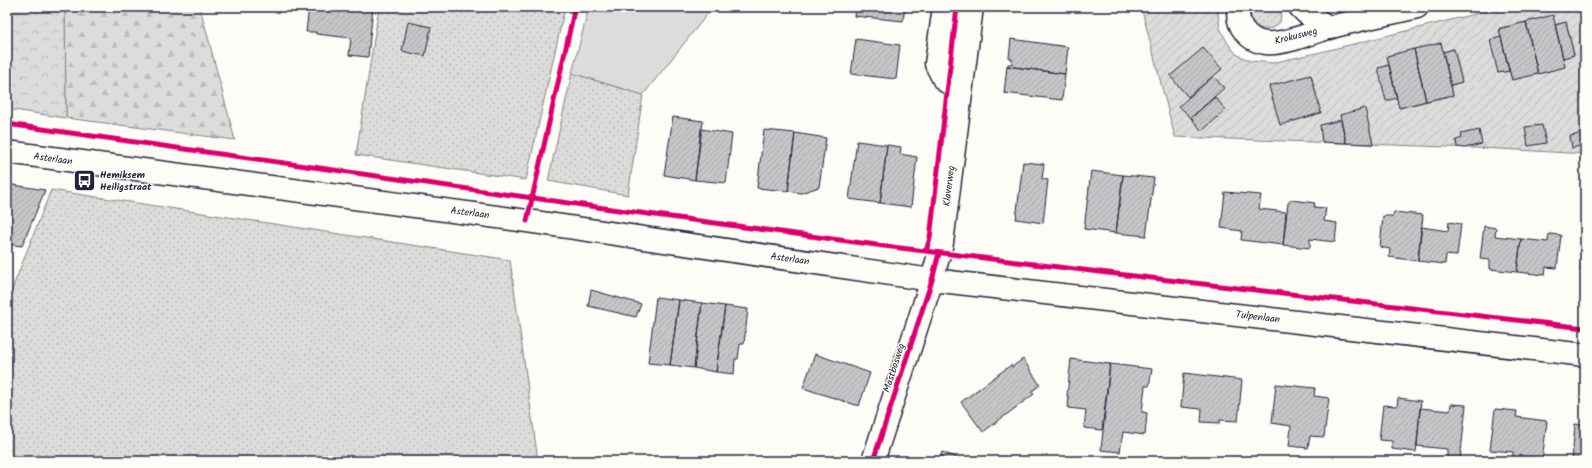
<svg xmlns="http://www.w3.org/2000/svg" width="1592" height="468" viewBox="0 0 1592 468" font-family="Kalam,sans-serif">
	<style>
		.grass { fill: url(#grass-dots); stroke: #807f8b }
		.forest { fill: url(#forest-firs); stroke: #807f8b }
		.park { fill: url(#park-crowns); stroke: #807f8b }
		.garden { fill: url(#garden-furrows); stroke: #807f8b; fill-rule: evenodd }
		.pitch { fill: #dddcdb; stroke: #807f8b }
		.building { fill: url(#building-hatch); stroke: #22223b }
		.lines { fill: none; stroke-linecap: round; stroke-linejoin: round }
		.street-casing { stroke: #22223b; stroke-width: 25 }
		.secondary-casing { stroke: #22223b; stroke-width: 25 }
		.street { stroke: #fdfcf7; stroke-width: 22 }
		.secondary { stroke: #fdfcf7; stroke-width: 22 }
		.cycleway-casing { stroke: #fdfcf7; stroke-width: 8 }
		.cycleway { stroke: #d6006c; stroke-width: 5 }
		.labels { text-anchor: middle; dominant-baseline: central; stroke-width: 3; stroke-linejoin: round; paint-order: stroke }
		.street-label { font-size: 10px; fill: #22223b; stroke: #fdfcf7 }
		.poi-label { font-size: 10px; font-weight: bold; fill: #22223b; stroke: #fdfcf7; text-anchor: start }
	</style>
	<defs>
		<pattern id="grass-dots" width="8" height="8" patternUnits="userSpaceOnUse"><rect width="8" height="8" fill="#dddcdb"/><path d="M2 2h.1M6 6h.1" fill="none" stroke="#bdbcbd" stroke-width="1.8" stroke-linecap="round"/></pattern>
		<pattern id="forest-firs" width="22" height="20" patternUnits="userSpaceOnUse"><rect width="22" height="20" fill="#dddcdb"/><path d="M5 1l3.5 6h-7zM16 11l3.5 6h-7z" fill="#bdbcbd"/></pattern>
		<pattern id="park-crowns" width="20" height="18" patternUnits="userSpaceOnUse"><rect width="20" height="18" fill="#dddcdb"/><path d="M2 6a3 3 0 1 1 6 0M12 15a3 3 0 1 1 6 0" fill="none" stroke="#bdbcbd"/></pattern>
		<pattern id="garden-furrows" width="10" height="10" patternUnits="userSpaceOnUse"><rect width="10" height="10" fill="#dddcdb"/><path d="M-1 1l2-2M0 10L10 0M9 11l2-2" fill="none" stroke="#bdbcbd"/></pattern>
		<pattern id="building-hatch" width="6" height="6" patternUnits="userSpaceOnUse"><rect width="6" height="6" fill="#c6c6c8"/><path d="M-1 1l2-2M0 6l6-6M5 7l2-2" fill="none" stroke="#aaaaad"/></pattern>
	</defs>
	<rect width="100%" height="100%" fill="#fdfcf7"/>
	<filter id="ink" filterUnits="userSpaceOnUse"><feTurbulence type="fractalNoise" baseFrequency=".025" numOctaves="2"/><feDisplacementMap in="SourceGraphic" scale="8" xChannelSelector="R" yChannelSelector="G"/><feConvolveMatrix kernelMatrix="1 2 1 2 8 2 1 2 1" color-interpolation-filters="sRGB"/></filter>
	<g filter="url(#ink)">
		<path class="grass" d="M379 7H565L526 180 356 155Z
			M1253 7H1279L1281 12 1280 22C1267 38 1243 24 1253 7Z
			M572 73 643 95 628 195 548 181Z
			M51 190 510 260 538 461H7V302Z"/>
		<path class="forest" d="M65 7H200L235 140 66 118Z"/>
		<path class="park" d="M7 7H65L66 118 7 109Z"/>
		<path class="garden" d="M1141 7H1219L1218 14 1220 28 1227 42 1236 54 1250 61 1272 63 1325 51 1503 7H1585V154L1501 149 1175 137ZM1553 16 1555 25 1566 22 1574 55 1563 58 1565 67 1512 80 1509 71 1498 73 1501 37 1499 28ZM1441 43 1443 52 1454 49 1462 82 1451 85 1453 95 1400 108 1397 98 1379 68 1389 65 1387 56Z"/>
		<path class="pitch" d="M589 7H713L643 95 572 73Z"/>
		<path class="building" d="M309 7H373L368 57 349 55 351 38 316 34V32H306Z
			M855 7H905L903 21 854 16Z
			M1553 15 1565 67 1538 74 1526 22Z
			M408 22 431 27 425 56 402 51Z
			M1526 22 1538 74 1512 80 1499 29Z
			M1566 22 1574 55 1563 58 1555 25Z
			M1501 37 1509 71 1498 73 1490 40Z
			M856 39 900 45 896 79 851 74Z
			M1011 39 1068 47 1065 74 1007 66 1008 64H1012V59L1009 58Z
			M1441 43 1453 95 1426 101 1414 49Z
			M1203 48 1222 69 1188 97 1170 76Z
			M1414 49 1426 101 1399 108 1387 56Z
			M1454 49 1462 82 1451 85 1443 52Z
			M1389 65 1397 98 1386 101 1378 68Z
			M1007 66 1065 74 1062 100 1004 93Z
			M1311 75 1321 113 1280 125 1269 86Z
			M1213 76 1224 88 1191 118 1179 106Z
			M1215 97 1226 110 1202 131 1191 118Z
			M1365 108 1373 144 1346 143 1340 115Z
			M673 117 703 121 695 180 664 175Z
			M1341 120 1346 143 1322 142 1320 125Z
			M1542 125 1546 143 1528 146 1525 127Z
			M701 129 732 134 726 183 695 180Z
			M764 130 795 133 788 191 757 188Z
			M1479 130 1482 144 1465 148 1457 147 1456 140 1462 138 1461 134Z
			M795 133 826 138 819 187 801 193 788 191Z
			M1585 133V145L1572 148 1570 136Z
			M857 141 887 145 880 203 849 199Z
			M887 145 901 147 900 154 917 157 911 207 880 203Z
			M1023 162 1044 164 1042 179 1048 180 1043 223 1016 219Z
			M1091 171 1123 175 1116 233 1084 229Z
			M1123 175 1154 178 1146 236 1116 233Z
			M7 184 45 190 22 246 7 244Z
			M1225 192 1261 195 1259 209 1286 212 1283 245 1241 240 1242 231 1221 228Z
			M1291 200 1315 203 1314 207 1326 208 1324 221 1337 223 1335 242 1310 239V248L1283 245 1288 203Z
			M1394 212 1423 215 1418 261 1389 257 1390 249 1380 247 1383 216H1393Z
			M1449 222 1461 224 1457 256 1446 255 1445 264 1418 261 1421 227 1448 231Z
			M1484 226 1496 228 1495 236 1521 239 1517 272 1490 269V260L1480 259Z
			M1549 234 1561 235 1557 268 1546 267 1545 275 1517 272 1521 239 1548 242Z
			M1584 238H1585V271H1580Z
			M591 290 641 304 636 317 588 306Z
			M656 297 679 300 670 365 648 363Z
			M679 300 702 303 694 368 670 365Z
			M702 303 725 306 716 372 694 368Z
			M725 306 748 309 744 344H740L738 359H735L734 374 716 372Z
			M815 354 870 373 859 406 803 388Z
			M1023 359 1040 385 1031 392 1034 394 983 432 961 402 1011 365 1012 367Z
			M1071 359 1110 364 1102 430 1084 428 1086 410 1068 408 1069 397 1067 396Z
			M1110 364 1152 369 1149 386H1145L1142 412 1147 413 1145 435 1123 432 1120 452 1101 450Z
			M1184 373 1242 380 1238 421 1220 420V423L1201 422 1202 409 1181 407Z
			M1276 384 1315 388 1314 396 1329 398 1324 437 1310 436 1308 448 1289 446 1291 426 1272 423Z
			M1398 398 1421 401 1416 452 1392 449V441L1379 440 1383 405 1397 406Z
			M1451 404 1466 405 1460 461 1447 460V449L1417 446 1420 408 1450 411Z
			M1495 409 1517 411 1516 417 1547 421 1542 461 1513 459V452L1490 450Z
			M1575 424 1585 425V461H1572Z
			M942 452 966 461H939Z
			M781 457 791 461H780Z"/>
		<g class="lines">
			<defs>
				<path id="street" d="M944 7 936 64 944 80 961 91
					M1239 7C1235 25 1248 41 1266 43 1284 45 1311 33 1328 28 1357 20 1388 14 1417 7
					M1300 7 1306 13 1330 28
					M873 461 932 280 942 243 972 7"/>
				<path id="secondary" d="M7 152 527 221 932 280 1585 355"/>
			</defs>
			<use href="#street" class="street-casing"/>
			<use href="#secondary" class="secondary-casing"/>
			<use href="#street" class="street"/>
			<use href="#secondary" class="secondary"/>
			<defs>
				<path id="cycleway" d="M7 124 604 208 884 246 1108 273 1585 328
					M527 221 575 7
					M926 251 930 238 957 7
					M873 461 932 280 939 253"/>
			</defs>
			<use href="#cycleway" class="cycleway-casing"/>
			<use href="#cycleway" class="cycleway"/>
		</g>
	</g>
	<defs>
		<symbol id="bus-square" viewBox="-11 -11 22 22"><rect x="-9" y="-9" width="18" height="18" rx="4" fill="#22223b" stroke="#fdfcf7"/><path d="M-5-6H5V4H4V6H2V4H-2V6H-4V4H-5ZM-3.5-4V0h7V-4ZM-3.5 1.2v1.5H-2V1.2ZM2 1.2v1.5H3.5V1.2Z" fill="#fff"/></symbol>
	</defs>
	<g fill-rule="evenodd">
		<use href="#bus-square" x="72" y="168" width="25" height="25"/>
	</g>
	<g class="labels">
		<g class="street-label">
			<text transform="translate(1296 36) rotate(-14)">Krokusweg</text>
			<text transform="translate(53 159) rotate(8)">Asterlaan</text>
			<text transform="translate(949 186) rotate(-83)">Klaverweg</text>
			<text transform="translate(470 213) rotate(7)">Asterlaan</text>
			<text transform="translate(790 259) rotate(8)">Asterlaan</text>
			<text transform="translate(1258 317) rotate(7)">Tulpenlaan</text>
			<text transform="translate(894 368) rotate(-72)">Mastbosweg</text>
		</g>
		<g class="poi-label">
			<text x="100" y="175">Hemiksem<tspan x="100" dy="12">Heiligstraat</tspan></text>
		</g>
	</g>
	<rect width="1592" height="468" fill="none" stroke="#fdfcf7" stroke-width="24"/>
	<rect x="12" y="12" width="1568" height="444" fill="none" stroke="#22223b" stroke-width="1.5" filter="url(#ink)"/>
</svg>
